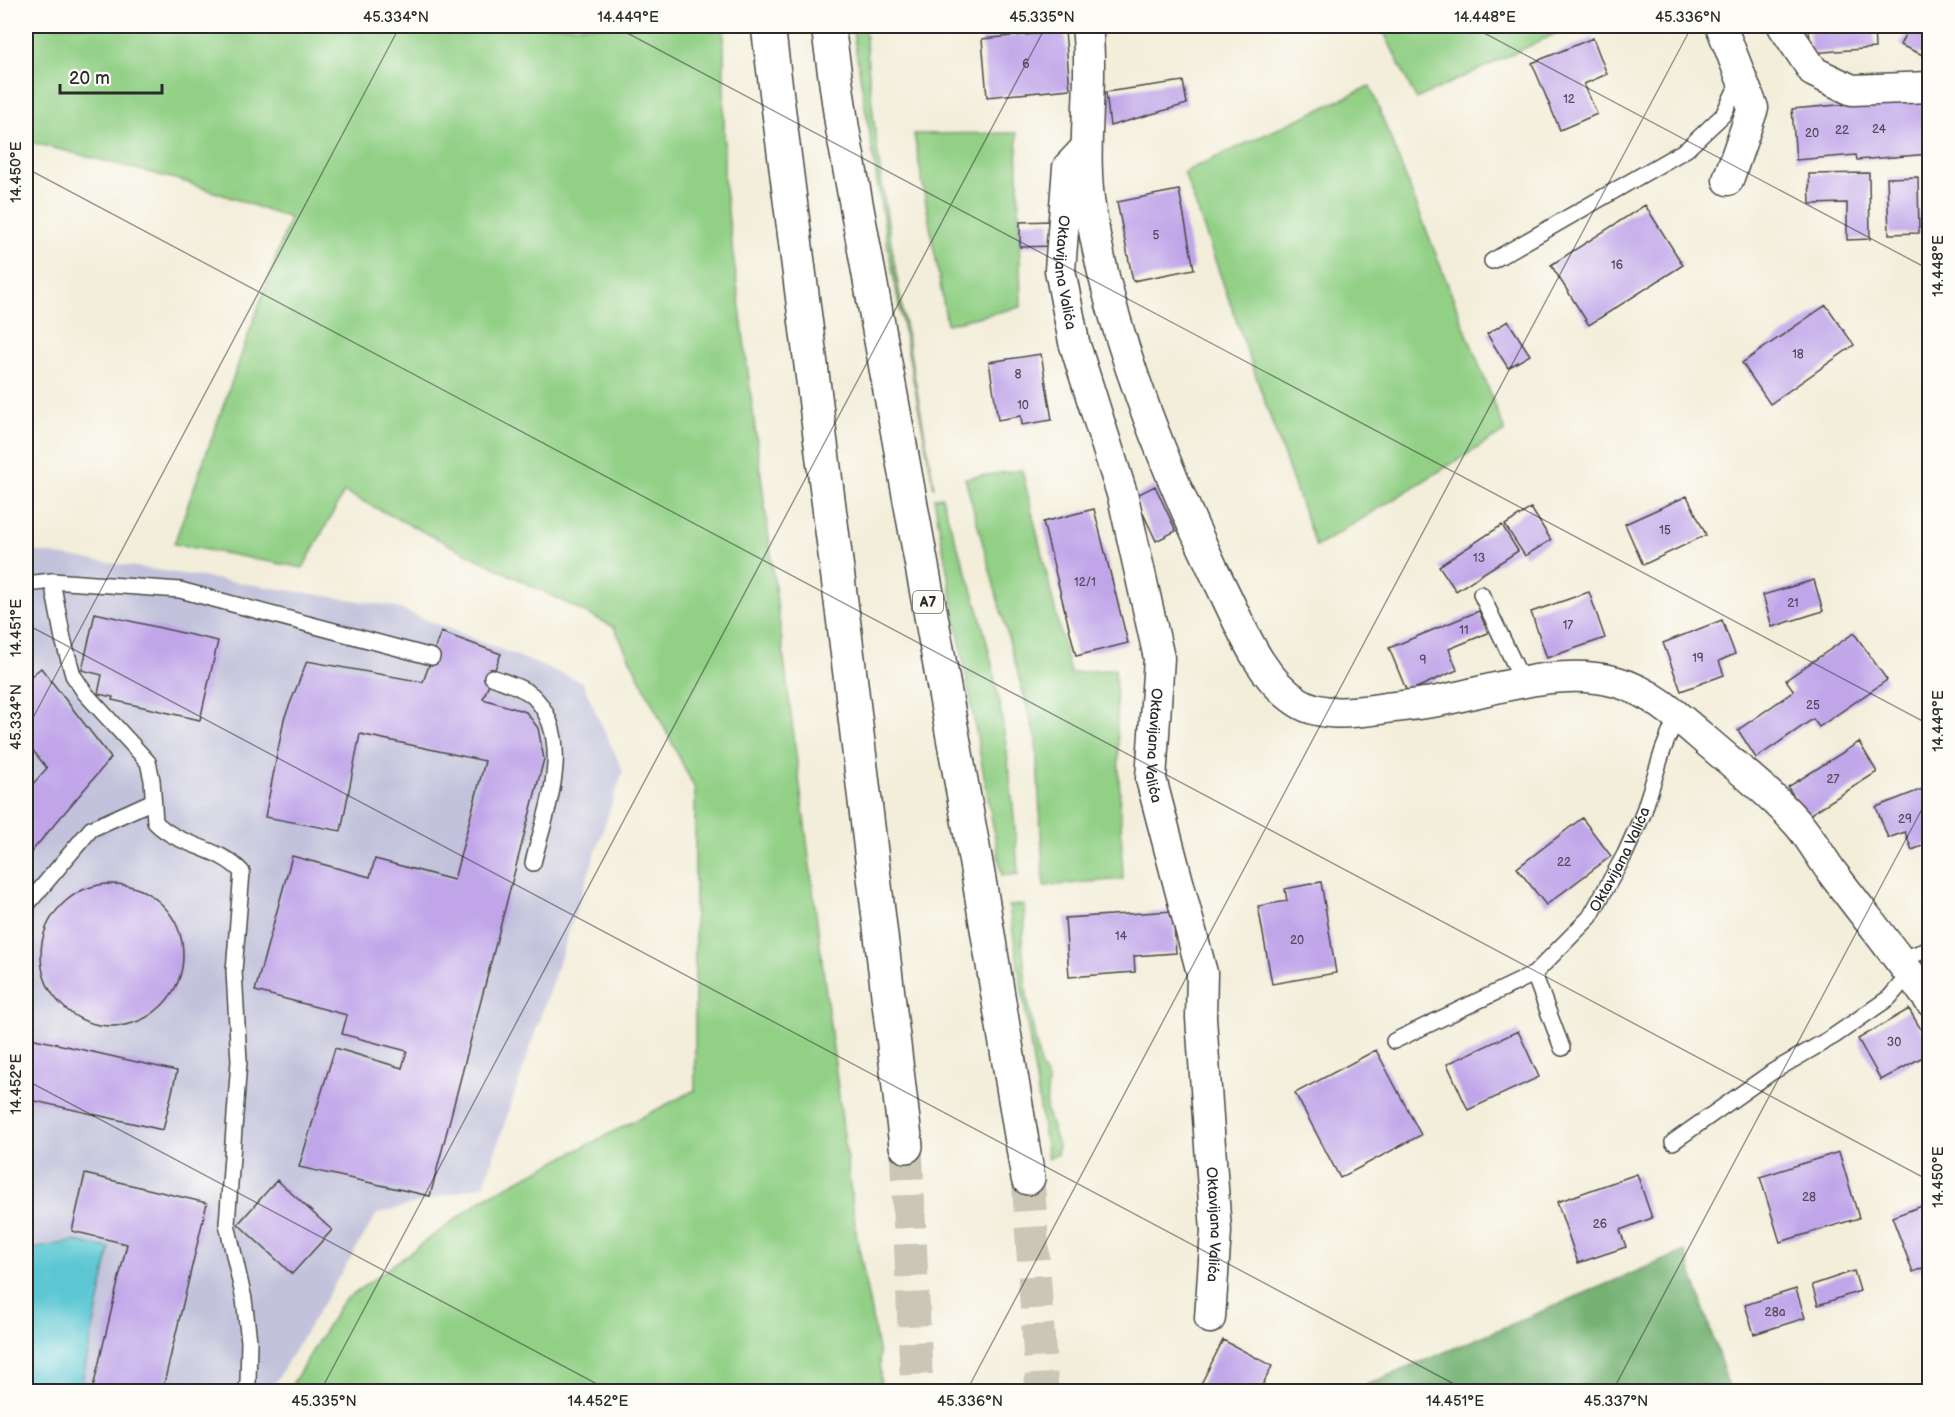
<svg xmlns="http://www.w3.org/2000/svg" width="1955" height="1417" viewBox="0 0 1955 1417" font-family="'Balsamiq Sans',sans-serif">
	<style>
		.industrial { fill: #c2c2dc }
		.green { fill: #92d086; stroke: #5e7e58; stroke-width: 1.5 }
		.forest { fill: #75b273; stroke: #506e4f; stroke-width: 1.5 }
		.water { fill: #5bc7d3; stroke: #43797f; stroke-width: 1.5 }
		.building { fill: #c0a5e9 }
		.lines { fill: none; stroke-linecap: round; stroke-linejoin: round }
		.highway-tunnel { stroke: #cbc7b7; stroke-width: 33; stroke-dasharray: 33 16; stroke-linecap: butt }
		.lane-casing { stroke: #494845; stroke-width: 18 }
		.street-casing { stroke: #494845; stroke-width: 33 }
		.highway-casing { stroke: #494845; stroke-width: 36 }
		.lane { stroke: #fff; stroke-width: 15 }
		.street { stroke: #fff; stroke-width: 30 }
		.highway { stroke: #fff; stroke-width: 33 }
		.ticks { fill: none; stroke: #2b2b2b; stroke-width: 1.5; stroke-opacity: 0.45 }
		.labels { text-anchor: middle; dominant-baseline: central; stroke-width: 4.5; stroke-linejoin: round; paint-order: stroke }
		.number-label { font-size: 12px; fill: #504a5a }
		.shield { fill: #fdfcf7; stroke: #6a6a68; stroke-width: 1.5 }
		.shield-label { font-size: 14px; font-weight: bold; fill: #2b2b2b }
		.street-label { font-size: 15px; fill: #2b2b2b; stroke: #fdfcf7 }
		.neatline { fill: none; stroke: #2b2b2b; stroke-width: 2 }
		.ticks-label { font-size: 15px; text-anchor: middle; fill: #2b2b2b }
	</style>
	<rect width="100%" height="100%" fill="#fdfcf7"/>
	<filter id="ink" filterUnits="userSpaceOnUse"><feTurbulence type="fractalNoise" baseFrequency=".0167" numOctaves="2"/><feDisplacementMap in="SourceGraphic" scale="12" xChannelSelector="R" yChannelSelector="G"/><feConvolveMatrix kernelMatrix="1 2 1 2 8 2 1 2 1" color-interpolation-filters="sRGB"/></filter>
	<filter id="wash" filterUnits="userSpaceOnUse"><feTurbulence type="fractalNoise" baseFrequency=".008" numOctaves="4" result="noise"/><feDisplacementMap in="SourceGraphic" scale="24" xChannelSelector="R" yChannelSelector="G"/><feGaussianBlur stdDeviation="1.35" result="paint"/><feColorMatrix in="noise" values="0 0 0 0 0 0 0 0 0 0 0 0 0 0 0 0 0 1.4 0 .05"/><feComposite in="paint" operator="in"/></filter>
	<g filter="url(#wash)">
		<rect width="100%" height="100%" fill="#f3eeda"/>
		<path class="industrial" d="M26 550 392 606 582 682 623 771 484 1185 377 1214 270 1391H26Z"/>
		<path class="green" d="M26 26H724V181L856 1232 879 1355 881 1391H288L342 1302 486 1197 695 1090V789L614 627 344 492 303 568 174 544 290 218 183 181 26 141Z
			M852 26H865C875 181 908 335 934 488L887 242Z
			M1381 26H1572L1416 99Z
			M1370 86 1505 431 1316 547 1184 172Z
			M1017 133 1021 307 947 324 914 134Z
			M1022 470 1070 673 1115 669 1123 879 1044 886 1036 740 965 478Z
			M942 497C951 533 966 567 976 602 1002 690 1013 782 1018 874L1002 876 934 498Z
			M1024 905 1025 925 1022 944 1027 995 1040 1065 1048 1081 1046 1109 1058 1146 1057 1155 1048 1159 1009 906Z"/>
		<path class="forest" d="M1685 1251 1730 1391H1352Z"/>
		<path class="water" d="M75 1241 110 1248 80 1391H26V1250Z"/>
		<g id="blocks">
			<path class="building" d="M1797 26H1874L1875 48 1811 53 1809 29H1798Z
				M1909 26H1930V58L1900 45Z
				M1065 31 1070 89 987 97 982 39Z
				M1593 38 1607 74 1584 84 1597 114 1560 130 1532 63Z
				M1183 81 1187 104 1110 126 1106 92Z
				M1930 97V154L1857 160 1856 155 1796 160 1792 109Z
				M1869 173 1870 239 1847 240V203L1810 204 1809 174Z
				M1918 177 1919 233 1889 234 1887 178Z
				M1179 190 1194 269 1133 281 1117 202Z
				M1645 205 1683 265 1589 325 1551 265Z
				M1050 221 1051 246 1020 247V222Z
				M1826 305 1854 345 1770 404 1742 363Z
				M1508 321 1530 355 1508 368 1487 334Z
				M1041 354 1052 420 1022 425 1021 416 998 420 989 362Z
				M1155 486 1176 531 1156 541 1135 496Z
				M1687 496 1706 535 1643 565 1625 524Z
				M1531 508 1551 540 1525 556 1505 525Z
				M1094 509 1128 643 1076 656 1043 522Z
				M1502 525 1518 551 1456 591 1439 566Z
				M1814 580 1823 611 1772 627 1763 595Z
				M1589 592 1605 638 1547 658 1531 612Z
				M1479 611 1488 633 1449 649 1457 670 1407 692 1389 648Z
				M95 613 218 641 200 720 112 700 113 697 98 694 102 675 82 670Z
				M1722 620 1735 654 1719 661 1724 675 1681 691 1663 643Z
				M441 632 501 654 483 699 526 712 538 728 544 759 430 1196 299 1167 335 1048 402 1068 407 1051 342 1034 347 1015 255 991 292 856 370 877 375 859 454 880 485 761 360 734 341 831 265 817 284 719 307 661 423 682Z
				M1854 633 1887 680 1819 727 1813 719 1756 758 1738 730 1794 691 1786 680Z
				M41 668 111 758 26 858V792L47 768 26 742V680Z
				M1859 742 1877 772 1806 817 1788 787Z
				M1930 755V769H1929L1924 757Z
				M1930 786V843L1912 850 1905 832 1888 838 1876 807Z
				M1582 818 1611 856 1546 905 1517 868Z
				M1321 882 1336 973 1272 984 1258 906 1287 901 1285 889Z
				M41 955a71 71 0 1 1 142 0a71 71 0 1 1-142 0Z
				M1173 911 1176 953 1134 956 1135 972 1069 977 1065 918Z
				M1909 1009 1930 1045V1053L1881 1080 1858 1039Z
				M1518 1031 1539 1077 1468 1110 1447 1064Z
				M26 1037 177 1071 163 1130 26 1099Z
				M1376 1050 1421 1135 1340 1178 1295 1093Z
				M1839 1152 1859 1218 1780 1242 1760 1177Z
				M85 1174 207 1203 162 1392H92L127 1244 72 1231Z
				M1637 1174 1652 1218 1620 1230 1626 1247 1578 1263 1557 1202Z
				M277 1180 332 1230 292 1274 238 1224Z
				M1930 1203V1265L1913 1272 1892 1217Z
				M1854 1271 1860 1291 1818 1305 1812 1285Z
				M1796 1289 1805 1318 1754 1334 1745 1305Z
				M1223 1340 1272 1366 1259 1392H1197Z"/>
		</g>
	</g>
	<g filter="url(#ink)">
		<use href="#blocks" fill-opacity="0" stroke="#494845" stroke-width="1.5"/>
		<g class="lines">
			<path class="highway-tunnel" d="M906 1146 917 1392
				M1028 1178 1042 1392"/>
			<defs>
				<g id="lane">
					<path d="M1492 261 1687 149 1723 115 1741 78"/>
					<path d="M52 581 63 639 73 675 85 693 148 762 152 780 155 822C179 847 218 846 242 872L234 971 239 1061 227 1224 244 1299 249 1341 248 1383 245 1392"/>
					<path d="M26 584 52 581 180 590 432 657"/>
					<path d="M1481 594 1523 682"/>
					<path d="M492 677C504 682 525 688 534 697 576 741 545 813 533 863"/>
					<path d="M26 906 91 829 153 801"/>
					<path d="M1899 960 1930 949"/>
					<path d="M1534 974 1562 1048"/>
					<path id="s1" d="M1394 1041 1534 974 1590 917 1625 854 1643 814 1663 750 1677 715"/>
					<path d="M1673 1142 1772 1072 1834 1036 1889 998 1910 973"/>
				</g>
				<g id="street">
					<path d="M1087 26C1094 88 1080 150 1091 213 1111 339 1168 476 1223 590 1242 628 1259 677 1298 702 1323 718 1358 712 1386 708 1403 706 1421 704 1438 701 1495 690 1559 666 1617 682 1653 692 1682 720 1710 744 1740 770 1773 795 1799 825 1812 840 1822 859 1834 875 1866 917 1899 958 1930 1001"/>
					<path d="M1721 26 1753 108 1728 180"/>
					<path d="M1783 26 1814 72 1852 90 1930 87"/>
					<path id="s2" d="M1083 151 1068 167 1060 270 1074 342 1123 497 1159 658 1151 779 1202 973 1201 1018 1216 1231 1210 1318"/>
				</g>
				<path id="highway" d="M768 26 845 633 906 1146
					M828 26 842 126 979 880 1028 1178"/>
			</defs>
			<use href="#lane" class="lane-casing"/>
			<use href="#street" class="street-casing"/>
			<use href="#highway" class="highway-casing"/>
			<use href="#lane" class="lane"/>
			<use href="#street" class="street"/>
			<use href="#highway" class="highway"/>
		</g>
	</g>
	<path class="ticks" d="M614 26 1930 725M1471 26 1930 270M26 168 1930 1181M26 624 1469 1392M26 731 400 26M26 1080 612 1392M320 1392 1046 26M966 1392 1692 26M1612 1392 1930 794"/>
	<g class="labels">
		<g class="number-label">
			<text x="1026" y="64">6</text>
			<text x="1569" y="99">12</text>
			<text x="1879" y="129">24</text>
			<text x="1842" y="130">22</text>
			<text x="1812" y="133">20</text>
			<text x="1156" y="235">5</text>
			<text x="1617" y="265">16</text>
			<text x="1798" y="354">18</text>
			<text x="1018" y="374">8</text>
			<text x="1023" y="405">10</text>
			<text x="1665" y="530">15</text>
			<text x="1479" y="558">13</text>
			<text x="1085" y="582">12/1</text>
			<text x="1793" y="603">21</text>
			<text x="1568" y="625">17</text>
			<text x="1464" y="630">11</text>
			<text x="1698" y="658">19</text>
			<text x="1423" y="660">9</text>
			<text x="1813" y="705">25</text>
			<text x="1833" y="779">27</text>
			<text x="1905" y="819">29</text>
			<text x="1564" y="862">22</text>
			<text x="1121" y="936">14</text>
			<text x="1297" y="940">20</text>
			<text x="1894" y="1042">30</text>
			<text x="1809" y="1197">28</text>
			<text x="1600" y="1224">26</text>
			<text x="1775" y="1312">28a</text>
		</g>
		<rect class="shield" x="913" y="591" width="30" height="22" rx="4.5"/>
		<g class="shield-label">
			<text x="928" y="602">A7</text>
		</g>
		<g class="street-label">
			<text stroke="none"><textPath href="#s2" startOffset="128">Oktavijana Valića</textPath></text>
			<text stroke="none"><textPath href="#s2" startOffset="614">Oktavijana Valića</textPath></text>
			<text stroke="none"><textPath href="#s1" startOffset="300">Oktavijana Valića</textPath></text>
			<text stroke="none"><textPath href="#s2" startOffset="1100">Oktavijana Valića</textPath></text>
		</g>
	</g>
	<rect width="1955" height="1417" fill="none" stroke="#fdfcf7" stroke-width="66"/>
	<path d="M60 84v9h102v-9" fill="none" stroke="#2b2b2b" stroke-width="3"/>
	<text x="69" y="84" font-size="18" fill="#2b2b2b" stroke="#fdfcf7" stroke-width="4.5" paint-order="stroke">20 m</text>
	<rect x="33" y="33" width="1889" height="1351" class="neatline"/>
	<g class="ticks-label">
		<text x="396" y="22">45.334°N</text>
		<text x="628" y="22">14.449°E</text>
		<text x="1042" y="22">45.335°N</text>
		<text x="1485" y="22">14.448°E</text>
		<text x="1688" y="22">45.336°N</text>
		<text transform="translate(16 172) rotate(-90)" y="5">14.450°E</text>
		<text transform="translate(1938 266) rotate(-90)" y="5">14.448°E</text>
		<text transform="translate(16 628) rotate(-90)" y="5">14.451°E</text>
		<text transform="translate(16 717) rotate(-90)" y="5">45.334°N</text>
		<text transform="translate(1938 721) rotate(-90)" y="5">14.449°E</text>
		<text transform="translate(16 1084) rotate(-90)" y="5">14.452°E</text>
		<text transform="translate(1938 1177) rotate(-90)" y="5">14.450°E</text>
		<text x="324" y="1406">45.335°N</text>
		<text x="598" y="1406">14.452°E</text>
		<text x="970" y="1406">45.336°N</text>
		<text x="1455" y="1406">14.451°E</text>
		<text x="1616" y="1406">45.337°N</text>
	</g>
</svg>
